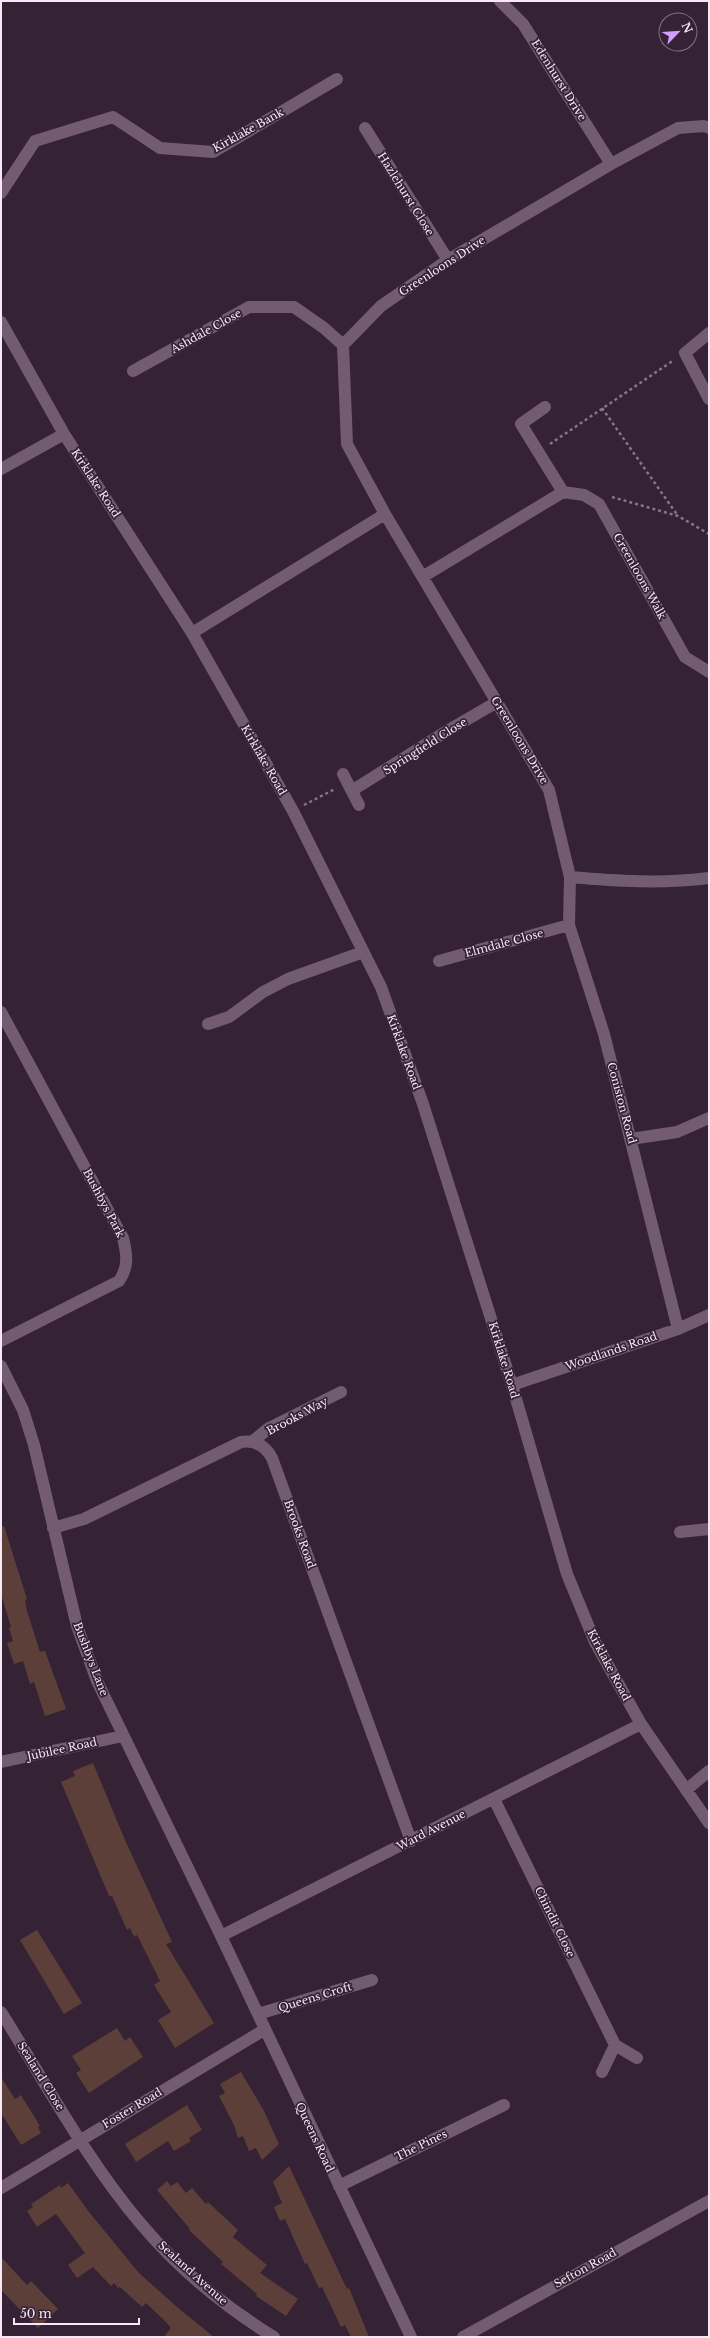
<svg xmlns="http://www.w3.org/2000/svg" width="710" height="2338" viewBox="0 0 710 2338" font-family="'Libre Baskerville',serif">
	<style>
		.building { fill: #5c3f39 }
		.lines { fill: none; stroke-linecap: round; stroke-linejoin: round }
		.path { stroke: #867686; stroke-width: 2.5; stroke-dasharray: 3 3; stroke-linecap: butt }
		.minor { stroke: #735c71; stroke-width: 12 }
		.labels { text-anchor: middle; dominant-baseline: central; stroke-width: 3.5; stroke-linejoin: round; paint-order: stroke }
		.street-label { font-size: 11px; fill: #f6e9f5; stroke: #352235 }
	</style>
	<rect width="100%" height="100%" fill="#352235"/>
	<path class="building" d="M4 1526 27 1599 25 1600 27 1611 40 1652 45 1651 66 1709 45 1716 34 1682 30 1684 23 1661 14 1664 7 1643 13 1641 9 1628 11 1627 1 1594V1527Z
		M93 1763 125 1840 172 1942 166 1944 214 2023 175 2048 158 2020 171 2012 154 1985 160 1981 137 1935 134 1937 130 1928 127 1930 112 1896H109L61 1782 75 1776 73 1771Z
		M37 1930 82 2003 64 2014 20 1940Z
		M117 2028 125 2041 130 2037 143 2057 89 2093 76 2073 81 2070 72 2056Z
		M241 2072 264 2111 279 2144 262 2160 256 2148 249 2151 243 2136 238 2138 234 2125 219 2096 225 2093 220 2084Z
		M1 2077 15 2099 21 2095 40 2126 38 2127 41 2133 21 2145 1 2113Z
		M187 2105 202 2130 189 2138 191 2141 174 2151 168 2141 136 2162 125 2144Z
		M289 2166 347 2289 349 2288 369 2337H351L345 2325 341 2327 322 2287 319 2288 307 2263 305 2264 285 2219 280 2221 274 2207 282 2203 273 2182Z
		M167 2181 171 2186 177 2182 186 2193 192 2188 206 2204 208 2202 238 2230 233 2237 267 2265 260 2273 298 2299 286 2316 256 2296 257 2294 221 2264 223 2262 189 2230 190 2229 157 2190Z
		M68 2183 89 2212 139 2273 177 2307 214 2337H164L171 2328 165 2321 146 2303 142 2307 120 2287 118 2288 114 2283 111 2286 93 2267 77 2278 68 2265 85 2253 56 2214 37 2227 27 2211 33 2207 31 2204 60 2185 61 2188Z
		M1 2257 27 2285 31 2281 58 2309 38 2328 1 2290Z"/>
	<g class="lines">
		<path class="path" d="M602 408 678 516
			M550 444 674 360
			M612 497 678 516 709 534
			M304 805 335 789"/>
		<path class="minor" d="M500 1 523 24 611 164
			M365 128 448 260
			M709 128 704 126 678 128 611 164 448 260 381 306 343 345 347 444 385 514 549 790 570 877C616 881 662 884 709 878
			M1 193 35 141 113 117 160 148 213 152 337 79
			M1 322 64 434 192 633 293 811 381 987 423 1104 512 1385 567 1574 595 1642 641 1724 709 1823
			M709 333 685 353 709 399
			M133 371 249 307H294L324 328 343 345
			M545 407 521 424 563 492
			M1 469 64 434
			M424 576 563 492 584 495 599 504 685 657 709 672
			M192 633 385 514
			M343 774 359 805
			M353 790 442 734 497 702
			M570 877 569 925 604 1034 678 1329
			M439 961 569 925
			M1 1012 123 1238C127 1254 129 1267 119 1281L1 1341
			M208 1024 229 1017 263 992 288 979 363 952
			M631 1139 677 1132 709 1118
			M1 1366 23 1410 34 1445 77 1626 97 1681 221 1936 411 2337
			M512 1385 678 1329 709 1315
			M253 1441 269 1428 341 1392
			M53 1528 84 1519 241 1442C255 1440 265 1445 272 1458L411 1841
			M680 1532 709 1529
			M1 1762 123 1736
			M686 1790 709 1771
			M494 1799 615 2045
			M221 1936 641 1724
			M1 2012C45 2082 88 2162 141 2224 178 2268 225 2307 274 2337
			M258 2014 372 1980
			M602 2072 615 2045 637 2058
			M339 2186 504 2105
			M1 2188 264 2030
			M463 2337 709 2201"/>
	</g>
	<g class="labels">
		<g class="street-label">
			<text transform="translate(559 80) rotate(58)">Edenhurst Drive</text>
			<text transform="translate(248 130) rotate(-29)">Kirklake Bank</text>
			<text transform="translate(406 194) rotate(58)">Hazlehurst Close</text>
			<text transform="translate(442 266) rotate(-33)">Greenloons Drive</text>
			<text transform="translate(206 331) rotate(-29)">Ashdale Close</text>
			<text transform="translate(96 483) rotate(57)">Kirklake Road</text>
			<text transform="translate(640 576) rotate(61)">Greenloons Walk</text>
			<text transform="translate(520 740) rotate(59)">Greenloons Drive</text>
			<text transform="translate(425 746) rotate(-32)">Springfield Close</text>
			<text transform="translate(264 760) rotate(60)">Kirklake Road</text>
			<text transform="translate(504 943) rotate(-15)">Elmdale Close</text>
			<text transform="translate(404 1052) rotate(70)">Kirklake Road</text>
			<text transform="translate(622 1103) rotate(75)">Coniston Road</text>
			<text transform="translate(104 1203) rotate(62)">Bushbys Park</text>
			<text transform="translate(611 1351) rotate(-19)">Woodlands Road</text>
			<text transform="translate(504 1360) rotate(73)">Kirklake Road</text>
			<text transform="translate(297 1416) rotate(-28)">Brooks Way</text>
			<text transform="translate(300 1534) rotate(70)">Brooks Road</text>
			<text transform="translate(91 1659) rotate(69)">Bushbys Lane</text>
			<text transform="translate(609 1665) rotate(62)">Kirklake Road</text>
			<text transform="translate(62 1749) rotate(-12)">Jubilee Road</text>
			<text transform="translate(431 1830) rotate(-27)">Ward Avenue</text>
			<text transform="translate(555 1922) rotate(64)">Chindit Close</text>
			<text transform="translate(315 1997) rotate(-17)">Queens Croft</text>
			<text transform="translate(41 2076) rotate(58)">Sealand Close</text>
			<text transform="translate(132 2108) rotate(-31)">Foster Road</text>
			<text transform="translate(315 2137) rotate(65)">Queens Road</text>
			<text transform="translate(421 2145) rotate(-26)">The Pines</text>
			<text transform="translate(585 2268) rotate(-29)">Sefton Road</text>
			<text transform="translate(193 2273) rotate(42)">Sealand Avenue</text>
		</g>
	</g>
	<rect width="710" height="2338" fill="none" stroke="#f6e9f5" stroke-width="4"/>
	<g transform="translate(678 32) rotate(65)"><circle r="19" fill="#352235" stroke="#827282"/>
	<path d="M0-3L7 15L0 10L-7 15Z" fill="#d19dfe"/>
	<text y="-6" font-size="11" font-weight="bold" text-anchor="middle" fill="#f6e9f5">N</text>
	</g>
	<path d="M14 2318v6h125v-6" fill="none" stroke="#f6e9f5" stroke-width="2"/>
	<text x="20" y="2318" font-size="12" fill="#f6e9f5" stroke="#352235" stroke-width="3" paint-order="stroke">50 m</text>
</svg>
